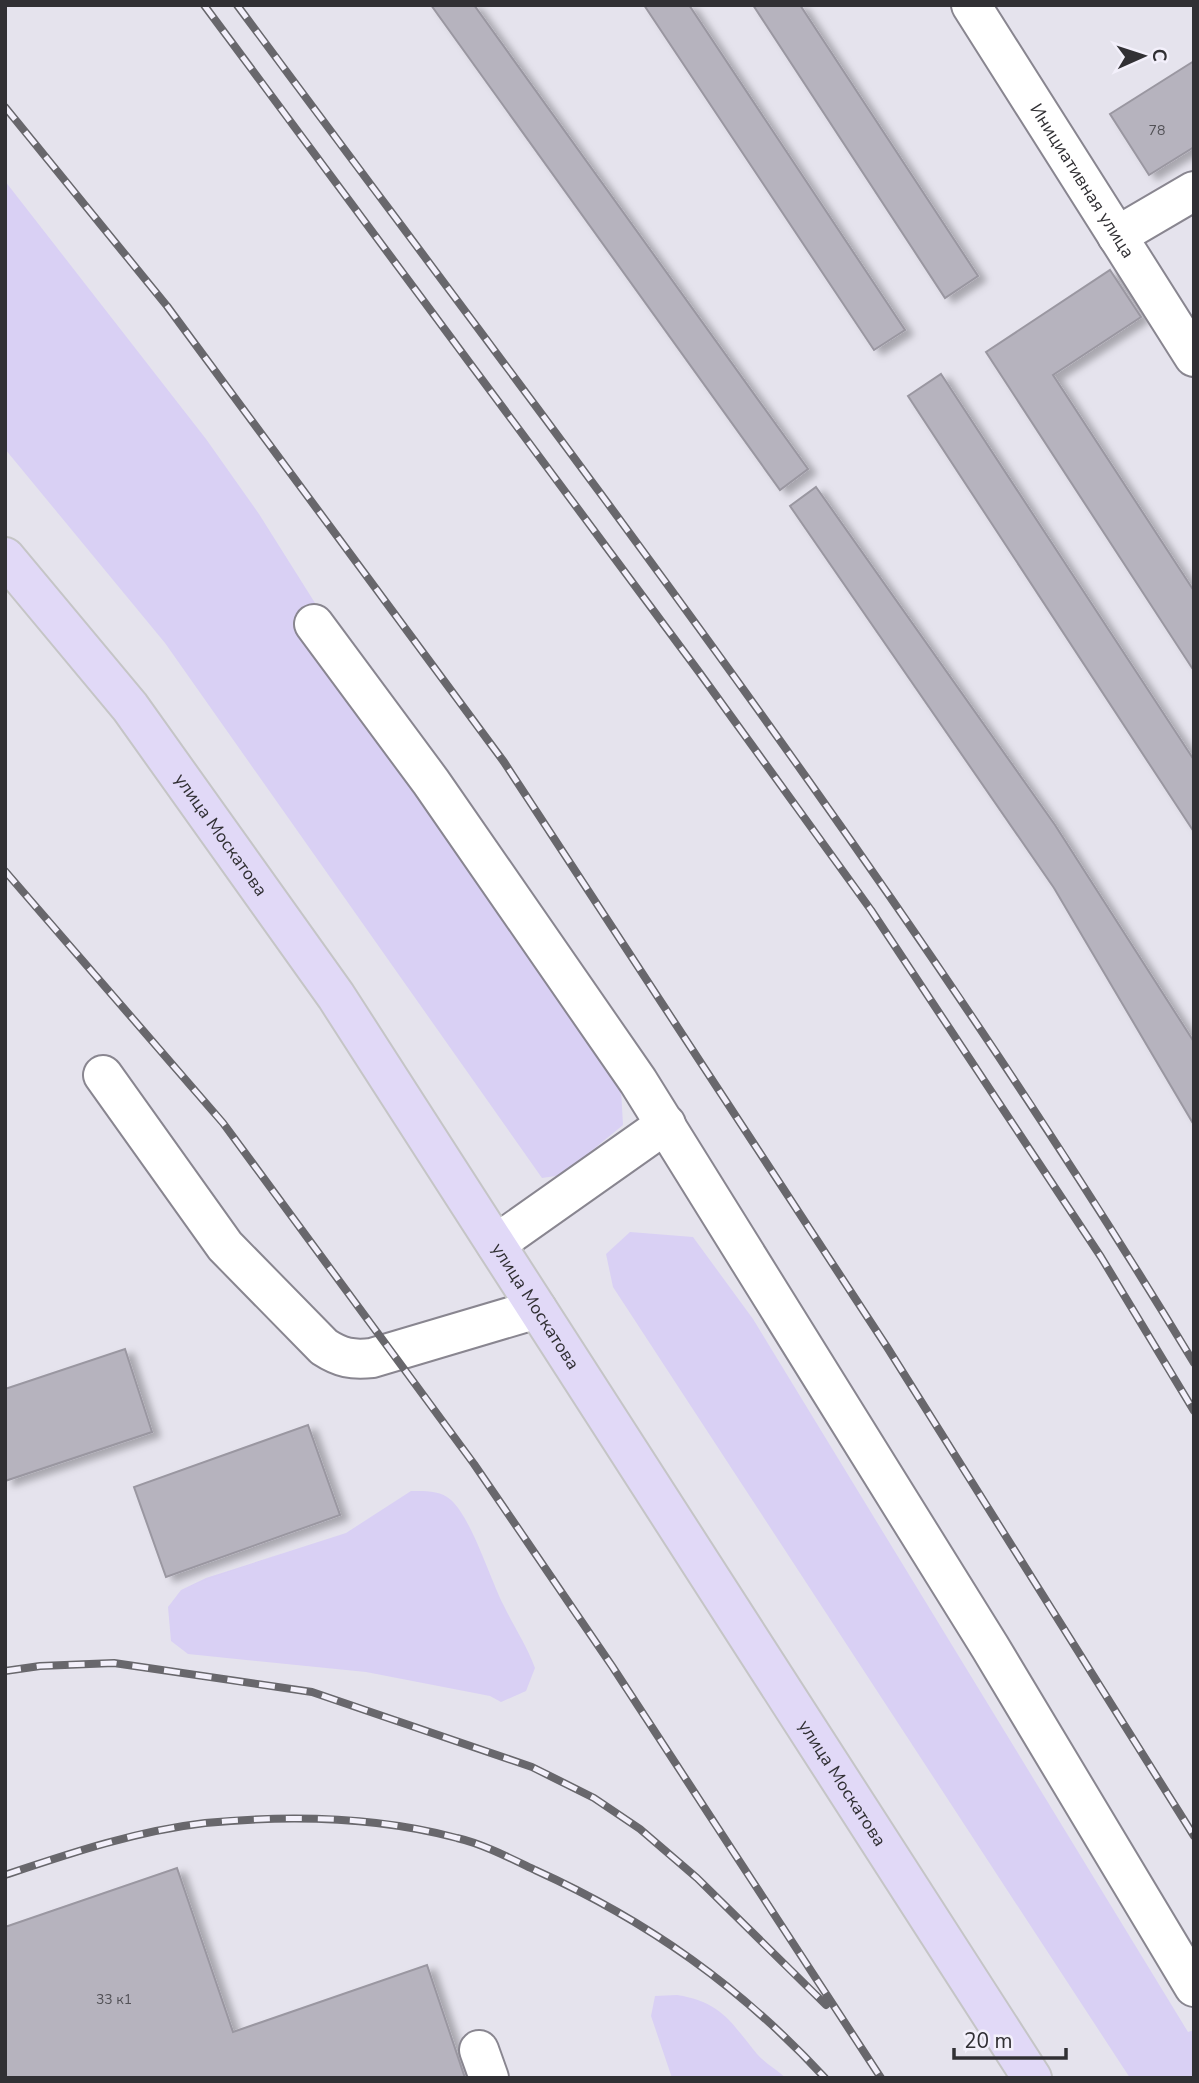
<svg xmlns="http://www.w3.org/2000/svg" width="1199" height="2083" viewBox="0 0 1199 2083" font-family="'Nunito Sans',sans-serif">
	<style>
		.green { fill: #d9d0f4 }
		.building { fill: #b6b3be; stroke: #9a97a1; stroke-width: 2; filter: url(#shadow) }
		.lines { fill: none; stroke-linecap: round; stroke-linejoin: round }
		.minor-casing { stroke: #898690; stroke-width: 42 }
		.major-casing { stroke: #c5c5c6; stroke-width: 42 }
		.minor { stroke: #fff; stroke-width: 38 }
		.major { stroke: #e1d9f7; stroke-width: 38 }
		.rail-casing { stroke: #68676c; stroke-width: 8 }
		.rail { stroke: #f3f0fb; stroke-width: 5; stroke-dasharray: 16; stroke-linecap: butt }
		.labels { text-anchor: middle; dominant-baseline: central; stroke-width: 6; stroke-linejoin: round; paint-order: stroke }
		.number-label { font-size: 14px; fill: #525156 }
		.street-label { font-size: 18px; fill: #313034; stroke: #f3f0fb }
	</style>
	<defs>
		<filter id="shadow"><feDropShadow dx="8" dy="4.5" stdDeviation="3.5" flood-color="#0004"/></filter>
	</defs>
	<rect width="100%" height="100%" fill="#e5e3ed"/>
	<path class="green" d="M5 181 206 439 259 514 621 1089 623 1125 562 1175 542 1178 165 643 5 449Z
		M630 1232 693 1237 753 1319 1188 2032 1194 2030V2078H1130L613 1287 606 1254Z
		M411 1491C425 1491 440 1490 451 1500 472 1519 490 1579 504 1606 514 1627 527 1646 535 1668L526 1691 501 1702 490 1696 366 1672 188 1654 171 1641 168 1607 181 1590 206 1578 346 1533Z
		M677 1995C721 2002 730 2021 757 2054 765 2063 777 2070 786 2078H672L651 2016 655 1996Z"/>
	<path class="building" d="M431 5H474L808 469 780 490Z
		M644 5H689L905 330 874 350Z
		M753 5H800L978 276 945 298Z
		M1194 61V147L1149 175 1110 114Z
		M1110 270 1141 317 1053 375 1194 591V671L986 352Z
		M941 374 1194 760V832L908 396Z
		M816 487 1055 825 1194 1042V1125L1054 888 790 506Z
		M125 1349 152 1432 5 1481V1389Z
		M308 1425 340 1515 166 1577 134 1487Z
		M177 1868 233 2032 427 1965 465 2078H5V1927Z"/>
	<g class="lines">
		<defs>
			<g id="minor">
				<path id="s1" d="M971 5 1194 357"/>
				<path d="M1117 236 1194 191"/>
				<path d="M314 624 431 782 638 1081 990 1647 1194 1987"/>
				<path d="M103 1075 225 1246 324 1347C341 1358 352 1360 372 1358L537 1309"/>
				<path d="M496 1244 666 1124"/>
				<path d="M479 2050 489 2078"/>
			</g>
			<g id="major">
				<path id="s2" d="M5 557 130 707 336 996 1032 2078"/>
			</g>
		</defs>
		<use href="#minor" class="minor-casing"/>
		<use href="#major" class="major-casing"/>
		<use href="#minor" class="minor"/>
		<use href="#major" class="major"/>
		<defs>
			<path id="rail" d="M204 5 699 672 871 910 1101 1257 1194 1411
				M237 5C567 450 907 889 1194 1363
				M5 107 167 306 504 762 887 1347 1194 1836
				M5 871 223 1123 474 1464 612 1666 881 2078
				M5 1671 40 1666 114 1663 312 1692 532 1767 594 1798 640 1829 697 1878 826 2005
				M5 1875C71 1853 136 1831 205 1823 289 1815 374 1816 457 1838 483 1844 510 1858 535 1870 648 1921 741 1987 825 2078"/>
		</defs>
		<use href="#rail" class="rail-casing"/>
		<use href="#rail" class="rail"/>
	</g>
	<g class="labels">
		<g class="number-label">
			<text x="1157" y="130">78</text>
			<text x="114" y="1999">33 к1</text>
		</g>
		<g class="street-label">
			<text stroke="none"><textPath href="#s1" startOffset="208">Инициативная улица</textPath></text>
			<text stroke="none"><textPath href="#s2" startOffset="352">улица Москатова</textPath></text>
			<text stroke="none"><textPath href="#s2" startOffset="919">улица Москатова</textPath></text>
			<text stroke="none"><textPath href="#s2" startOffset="1486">улица Москатова</textPath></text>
		</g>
	</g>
	<rect width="1199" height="2083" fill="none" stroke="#313034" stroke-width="14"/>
	<g transform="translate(1143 56) rotate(87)" stroke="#f3f0fb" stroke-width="5" paint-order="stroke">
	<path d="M0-5L12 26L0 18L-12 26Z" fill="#313034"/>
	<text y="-10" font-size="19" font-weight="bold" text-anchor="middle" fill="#313034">С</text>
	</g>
	<path d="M954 2048v10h112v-10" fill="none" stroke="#313034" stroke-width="3.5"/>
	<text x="964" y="2048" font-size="21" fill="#313034" stroke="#f3f0fb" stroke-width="5" paint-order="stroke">20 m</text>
</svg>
